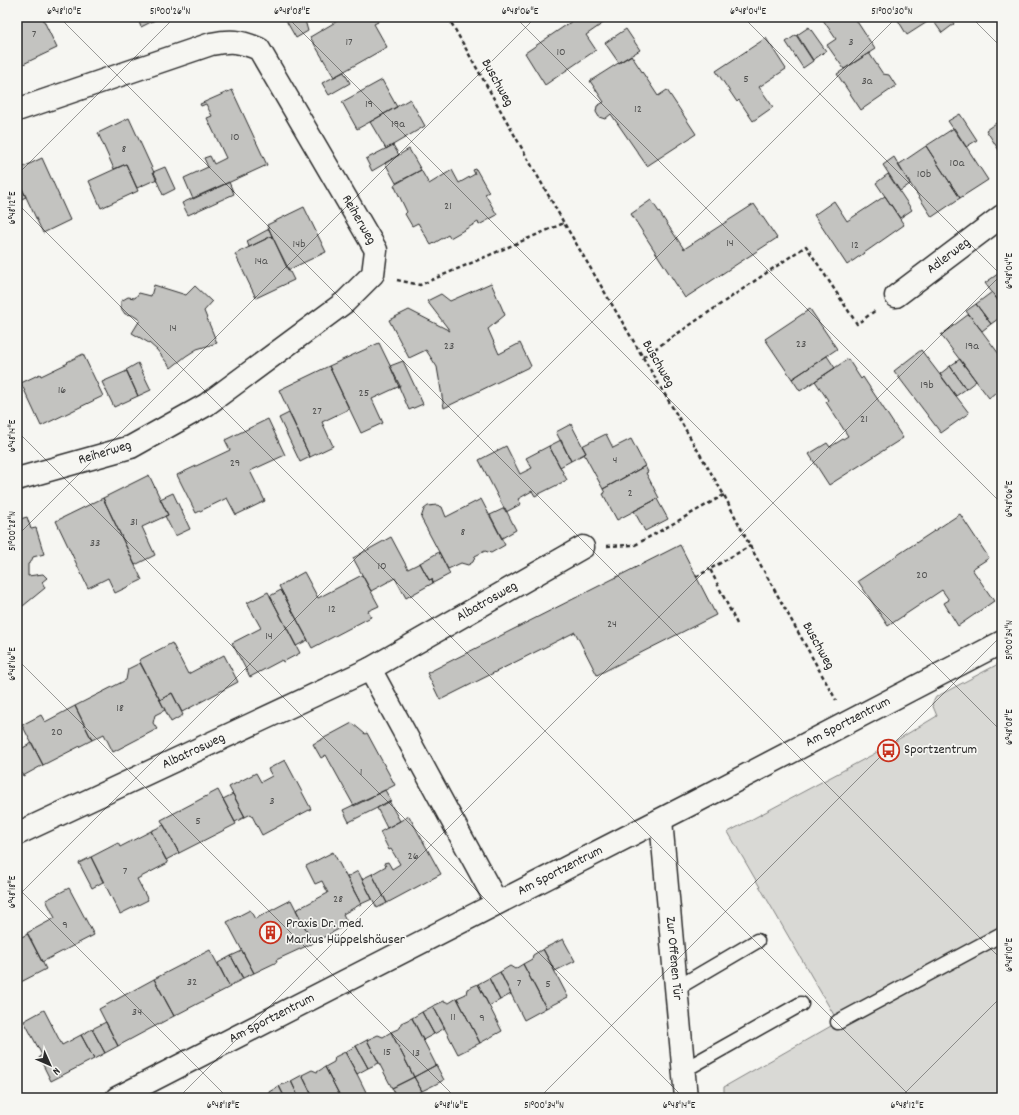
<svg xmlns="http://www.w3.org/2000/svg" width="1019" height="1115" viewBox="0 0 1019 1115" font-family="Dekko,sans-serif">
	<style>
		.green { fill: #d9d9d5; stroke: #828280 }
		.building { fill: #c3c3c0; stroke: #2b2b2b }
		.lines { fill: none; stroke-linecap: round; stroke-linejoin: round }
		.service-casing { stroke: #2b2b2b; stroke-width: 17 }
		.minor-casing { stroke: #2b2b2b; stroke-width: 25 }
		.path { stroke: #2b2b2b; stroke-width: 2.5; stroke-dasharray: 4 3; stroke-linecap: butt }
		.service { stroke: #f6f6f2; stroke-width: 14 }
		.minor { stroke: #f6f6f2; stroke-width: 22 }
		.ticks { fill: none; stroke: #2b2b2b; stroke-width: 1; stroke-opacity: 0.45 }
		.labels { text-anchor: middle; dominant-baseline: central; stroke-width: 3.5; stroke-linejoin: round; paint-order: stroke }
		.number-label { font-size: 12px; fill: #515150 }
		.street-label { font-size: 14px; fill: #2b2b2b; stroke: #f6f6f2 }
		.poi-label { font-size: 14px; fill: #2b2b2b; stroke: #f6f6f2; text-anchor: start }
		.neatline { fill: none; stroke: #2b2b2b; stroke-width: 1.5 }
		.ticks-label { font-size: 10px; text-anchor: middle; fill: #2b2b2b }
	</style>
	<rect width="100%" height="100%" fill="#f6f6f2"/>
	<filter id="ink" filterUnits="userSpaceOnUse"><feTurbulence type="fractalNoise" baseFrequency=".025" numOctaves="2"/><feDisplacementMap in="SourceGraphic" scale="8" xChannelSelector="R" yChannelSelector="G"/><feConvolveMatrix kernelMatrix="1 2 1 2 8 2 1 2 1" color-interpolation-filters="sRGB"/></filter>
	<g filter="url(#ink)">
		<path class="green" d="M1002 662V1098H724V1087L838 1022 728 832 872 755 937 716 932 704 936 697Z"/>
		<path class="building" d="M23 17H42L57 48 17 67V20Z
			M137 17H161L141 27Z
			M284 17H304L308 31 296 38Z
			M344 17H376L378 22 374 24 387 47 334 77 310 37Z
			M578 17H612L586 35 596 50 545 85 525 53Z
			M821 17H854L875 49 844 69 827 45 836 39Z
			M896 17H950L954 24 942 33 932 19 907 35Z
			M809 27 826 51 813 60 797 35Z
			M626 29 640 50 619 63 605 43Z
			M796 35 813 61 803 68 786 42Z
			M766 38 786 69 759 87 773 107 753 121 739 100 737 102 716 71Z
			M869 53 883 74 889 75 896 86 861 110 837 74Z
			M631 55 658 96 667 90 696 134 647 166 611 114 605 119 599 117 596 112 597 106 604 102 590 81Z
			M344 72 350 83 329 95 322 83Z
			M382 80 397 107 357 129 342 102Z
			M232 90 267 165 193 199 184 178 208 167 204 158 210 156 214 164 226 158 207 118 212 116 206 104 201 106 200 104Z
			M410 99 425 126 386 149 370 122Z
			M960 114 977 140 966 147 948 121Z
			M129 118 157 179 137 188 126 164 114 169 98 133Z
			M1002 119V155L986 130Z
			M954 128 988 180 960 198 926 146Z
			M393 145 399 155 372 171 366 159Z
			M926 146 960 198 932 217 898 165Z
			M409 149 421 170 396 183 385 163Z
			M894 157 910 184 900 191 883 165Z
			M42 158 70 220 43 233 17 178V170Z
			M126 164 138 191 101 208 89 181Z
			M165 167 175 189 163 195 153 172Z
			M476 169 489 192 485 194 497 215 479 225 478 222 450 238 448 235 431 245 418 223 412 226 405 214 407 212 394 185 421 170 429 184 452 170 459 183 475 174 473 170Z
			M888 174 912 210 900 218 876 183Z
			M17 178 26 197 17 201Z
			M229 182 234 194 188 215 182 203Z
			M885 196 904 225 847 265 814 215 834 201 847 221Z
			M651 200 684 249 754 204 777 238 685 298 631 214Z
			M304 207 326 252 288 270 267 225Z
			M269 229 272 236 249 247 247 241Z
			M272 236 294 280 256 298 235 254Z
			M1002 271V306L985 283Z
			M491 283 505 315 488 329 499 354 520 343 531 366 444 408 437 367 426 350 409 358 389 320 409 310 450 331 427 301 441 294 450 301Z
			M154 285 186 295 195 286 212 302 204 311 217 343 197 349 186 356 171 368 157 350 149 343 132 333 140 320 132 315 125 314 121 308V301L128 297 135 298 139 293 151 296Z
			M992 292 1002 306V316L991 324 976 304Z
			M976 304 991 324 982 331 966 311Z
			M810 309 837 349 792 379 765 339Z
			M969 314 1002 358V387L989 398 941 335Z
			M379 343 400 386 372 399 383 423 361 433 329 366Z
			M921 350 969 413 941 433 894 371Z
			M83 354 103 396 41 426 21 383 40 374 41 376 68 363 67 362Z
			M827 356 835 368 800 391 792 379Z
			M848 359 861 379 863 377 903 438 829 485 809 454 827 443 830 447 848 436 826 402 828 400 815 381Z
			M960 359 976 381 966 389 950 366Z
			M403 361 423 404 409 410 390 366Z
			M138 363 151 390 138 396 126 370Z
			M329 366 349 409 322 422 333 446 310 457 279 390Z
			M950 366 966 389 956 396 940 374Z
			M127 371 138 396 114 407 102 382Z
			M289 413 310 457 300 462 279 418Z
			M268 419 285 455 250 471 265 501 236 515 227 498 196 513 177 475 230 450 225 440Z
			M571 424 586 453 571 461 556 432Z
			M606 434 613 448 631 439 645 466 603 489 584 454 586 453 582 446Z
			M561 440 571 461 560 467 549 446Z
			M506 446 520 474 532 468 526 458 549 446 567 480 535 496 532 491 518 499 521 504 506 512 479 460Z
			M645 466 648 472 646 473 659 498 617 520 603 494 605 493 603 489Z
			M149 475 168 515 142 527 155 555 135 565 103 498Z
			M173 493 190 529 175 536 165 516 168 515 160 499Z
			M103 498 142 580 115 593 108 578 88 588 56 521Z
			M481 499 505 545 491 553 485 551 475 556 473 562 468 565 461 563 448 569 421 518 424 509 428 506 437 505 442 507 446 517Z
			M657 499 668 519 645 531 634 511Z
			M505 508 516 530 502 538 490 515Z
			M960 514 989 558 972 569 994 601 958 626 944 603 949 600 942 590 888 626 858 581Z
			M27 517 31 529 36 528 44 554 33 557 31 562 28 564V576L43 574 47 578 42 582 45 588 23 606 17 597V520Z
			M391 537 408 569 420 563 429 580 432 579 433 583 406 598 395 578 371 591 353 558Z
			M680 545 716 615 597 675 575 632 440 700 427 673Z
			M439 552 450 574 433 583 432 579 429 580 420 563Z
			M304 572 318 598 362 575 379 606 368 611 371 617 312 648 279 586Z
			M281 590 308 640 296 646 270 596Z
			M268 592 300 653 283 662 282 660 250 677 232 643 261 628 247 603Z
			M172 643 188 674 224 655 238 682 182 712 172 693 160 700 139 660Z
			M140 663 165 710 155 715 153 723 157 729 113 752 104 734 92 740 75 706 126 680 128 669Z
			M172 693 183 715 171 722 160 700Z
			M75 706 92 740 43 765 22 725 41 715 45 722Z
			M352 723 365 734 367 733 395 785 354 806 326 755 321 758 313 744Z
			M32 743 43 765 23 776 17 765V751Z
			M285 760 311 809 262 835 251 814 245 817 229 787 256 773 261 782 272 776 268 769Z
			M218 790 236 824 179 853 161 820Z
			M385 790 391 801 349 822 343 810Z
			M233 794 245 817 235 822 223 799Z
			M389 801 400 821 387 828 377 808Z
			M409 816 441 874 387 903 372 874 386 866 384 863 388 862 392 869 400 864 391 849 389 850 380 832Z
			M164 825 179 853 166 860 151 831Z
			M151 831 168 863 137 879 148 900 120 914 91 857 118 843 120 847Z
			M333 852 361 904 343 914 348 924 313 943 296 910 328 893 322 881 315 884 306 866Z
			M91 857 103 882 92 888 79 863Z
			M358 871 372 899 361 904 347 877Z
			M372 874 387 903 377 908 362 879Z
			M69 888 94 935 42 962 27 933 55 918 46 900Z
			M291 900 313 943 276 960 277 962 254 973 227 922 250 910 255 919Z
			M28 934 46 969 17 984V939Z
			M563 939 575 961 555 971 543 949Z
			M543 949 568 997 546 1008 523 964 532 959 533 955Z
			M210 950 230 987 174 1016 154 979Z
			M242 951 254 973 243 978 231 956Z
			M231 956 243 979 229 986 218 963Z
			M523 964 546 1008 524 1020 500 972 510 966 515 969Z
			M500 972 511 994 500 1000 489 978Z
			M489 978 500 1000 489 1006 478 984Z
			M154 979 174 1016 118 1046 99 1009Z
			M478 984 502 1031 480 1043 457 998 466 994 467 989Z
			M457 998 480 1043 458 1054 433 1006 444 1001 449 1003Z
			M433 1006 445 1028 434 1034 422 1012Z
			M44 1010 62 1045 81 1035 94 1059 51 1081 39 1057 42 1055 24 1021Z
			M422 1012 434 1034 423 1040 412 1018Z
			M412 1018 436 1065 414 1077 391 1032 400 1028 401 1023Z
			M106 1022 118 1046 105 1053 92 1029Z
			M92 1029 105 1053 94 1059 81 1035Z
			M391 1032 414 1077 392 1088 367 1040 378 1035 383 1037Z
			M367 1040 379 1063 368 1068 356 1046Z
			M356 1046 368 1068 357 1074 345 1052Z
			M345 1052 357 1074 369 1098H341L325 1067 334 1062 335 1057Z
			M436 1065 444 1080 422 1091 414 1077Z
			M325 1067 341 1098H313L302 1075 312 1070 317 1072Z
			M302 1075 313 1097 311 1098H299L291 1081Z
			M414 1077 422 1091 409 1098H397L392 1088Z
			M291 1081 299 1098H285L279 1086Z
			M279 1086 285 1098H266L268 1097 269 1092Z"/>
		<g class="lines">
			<defs>
				<path id="service" d="M677 988 757 941
					M838 1022 1002 934
					M684 1070 801 1004"/>
				<g id="minor">
					<path id="s1" d="M17 110 211 44C231 40 240 41 259 49L376 250 373 274 345 302 206 405 131 447 17 479"/>
					<path id="s2" d="M896 296 1002 216"/>
					<path id="s3" d="M370 669 583 547"/>
					<path id="s4" d="M661 820 686 1098"/>
					<path id="s5" d="M17 834 370 669 497 903"/>
					<path id="s6" d="M117 1098 695 802 1002 642"/>
				</g>
			</defs>
			<use href="#service" class="service-casing"/>
			<use href="#minor" class="minor-casing"/>
			<path class="path" d="M448 17 564 223 724 495 750 546 836 700
				M397 280 420 285 564 223
				M643 357 806 246 857 324 876 310
				M607 546 635 545 724 495
				M696 577 710 569
				M737 624 710 569 750 546
				M998 961 1002 967"/>
			<use href="#service" class="service"/>
			<use href="#minor" class="minor"/>
		</g>
	</g>
	<path class="ticks" d="M59 17 1002 960M287 17 1002 732M515 17 1002 504M743 17 1002 276M971 17 1002 48M17 175 175 17M17 203 912 1098M17 431 684 1098M17 536 536 17M17 659 456 1098M17 887 228 1098M17 897 897 17M178 1098 1002 274M539 1098 1002 635M900 1098 1002 996"/>
	<defs>
		<symbol id="bus-ring" viewBox="-11 -11 22 22"><circle r="9.5" fill="#f6f6f2" stroke="#c8321e" stroke-width="1.5"/><path d="M-5-6H5V4H4V6H2V4H-2V6H-4V4H-5ZM-3.5-4V0h7V-4ZM-3.5 1.2v1.5H-2V1.2ZM2 1.2v1.5H3.5V1.2Z" fill="#c8321e"/></symbol>
		<symbol id="building-ring" viewBox="-11 -11 22 22"><circle r="9.5" fill="#f6f6f2" stroke="#c8321e" stroke-width="1.5"/><path d="M-4-6H4V6H1V3H-1V6H-4ZM-2.5-4.3h1.7v1.8h-1.7ZM.8-4.3h1.7v1.8H.8ZM-2.5-1h1.7V.8h-1.7ZM.8-1h1.7V.8H.8Z" fill="#c8321e"/></symbol>
	</defs>
	<g fill-rule="evenodd">
		<use href="#bus-ring" x="876" y="738" width="25" height="25"/>
		<use href="#building-ring" x="258" y="920" width="25" height="25"/>
	</g>
	<g class="labels">
		<g class="number-label">
			<text x="34" y="34">7</text>
			<text x="349" y="42">17</text>
			<text x="851" y="42">3</text>
			<text x="561" y="52">10</text>
			<text x="746" y="79">5</text>
			<text x="867" y="81">3a</text>
			<text x="369" y="104">19</text>
			<text x="638" y="109">12</text>
			<text x="398" y="124">19a</text>
			<text x="235" y="137">10</text>
			<text x="124" y="149">8</text>
			<text x="957" y="163">10a</text>
			<text x="924" y="174">10b</text>
			<text x="448" y="206">21</text>
			<text x="730" y="243">14</text>
			<text x="299" y="244">14b</text>
			<text x="855" y="245">12</text>
			<text x="261" y="261">14a</text>
			<text x="173" y="328">14</text>
			<text x="801" y="344">23</text>
			<text x="449" y="346">23</text>
			<text x="972" y="346">19a</text>
			<text x="927" y="385">19b</text>
			<text x="62" y="390">16</text>
			<text x="364" y="393">25</text>
			<text x="317" y="411">27</text>
			<text x="864" y="419">21</text>
			<text x="615" y="460">4</text>
			<text x="235" y="463">29</text>
			<text x="630" y="493">2</text>
			<text x="134" y="522">31</text>
			<text x="463" y="532">8</text>
			<text x="95" y="543">33</text>
			<text x="382" y="566">10</text>
			<text x="922" y="575">20</text>
			<text x="332" y="609">12</text>
			<text x="612" y="624">24</text>
			<text x="269" y="636">14</text>
			<text x="120" y="708">18</text>
			<text x="57" y="732">20</text>
			<text x="361" y="772">1</text>
			<text x="272" y="801">3</text>
			<text x="198" y="821">5</text>
			<text x="413" y="856">26</text>
			<text x="125" y="871">7</text>
			<text x="338" y="899">28</text>
			<text x="65" y="925">9</text>
			<text x="192" y="982">32</text>
			<text x="519" y="983">7</text>
			<text x="548" y="984">5</text>
			<text x="137" y="1012">34</text>
			<text x="453" y="1017">11</text>
			<text x="482" y="1018">9</text>
			<text x="387" y="1052">15</text>
			<text x="416" y="1053">13</text>
		</g>
		<g class="street-label">
			<text transform="translate(497 83) rotate(61)">Buschweg</text>
			<text stroke="none"><textPath href="#s1" startOffset="452">Reiherweg</textPath></text>
			<text stroke="none"><textPath href="#s2" startOffset="66">Adlerweg</textPath></text>
			<text transform="translate(658 364) rotate(60)">Buschweg</text>
			<text transform="translate(105 453) rotate(-17)">Reiherweg</text>
			<text stroke="none"><textPath href="#s3" startOffset="135">Albatrosweg</textPath></text>
			<text transform="translate(818 646) rotate(61)">Buschweg</text>
			<text stroke="none"><textPath href="#s6" startOffset="822">Am Sportzentrum</textPath></text>
			<text stroke="none"><textPath href="#s5" startOffset="195">Albatrosweg</textPath></text>
			<text stroke="none"><textPath href="#s6" startOffset="498">Am Sportzentrum</textPath></text>
			<text stroke="none"><textPath href="#s4" startOffset="139">Zur Offenen Tür</textPath></text>
			<text stroke="none"><textPath href="#s6" startOffset="174">Am Sportzentrum</textPath></text>
		</g>
		<g class="poi-label">
			<text x="904" y="750">Sportzentrum</text>
			<text x="286" y="924">Praxis Dr. med.<tspan x="286" dy="16">Markus Hüppelshäuser</tspan></text>
		</g>
	</g>
	<rect width="1019" height="1115" fill="none" stroke="#f6f6f2" stroke-width="44"/>
	<g transform="translate(50 1065) rotate(135)" stroke="#f6f6f2" stroke-width="3" paint-order="stroke">
	<path d="M0-3L7 15L0 10L-7 15Z" fill="#2b2b2b"/>
	<text y="-6" font-size="11" font-weight="bold" text-anchor="middle" fill="#2b2b2b">N</text>
	</g>
	<rect x="22" y="22" width="975" height="1071" class="neatline"/>
	<g class="ticks-label">
		<text x="64" y="14">6°48'10"E</text>
		<text x="170" y="14">51°00'26"N</text>
		<text x="292" y="14">6°48'08"E</text>
		<text x="520" y="14">6°48'06"E</text>
		<text x="748" y="14">6°48'04"E</text>
		<text x="892" y="14">51°00'30"N</text>
		<text transform="translate(11 208) rotate(-90)" y="4">6°48'12"E</text>
		<text transform="translate(1008 271) rotate(-90)" y="4">6°48'04"E</text>
		<text transform="translate(11 436) rotate(-90)" y="4">6°48'14"E</text>
		<text transform="translate(1008 499) rotate(-90)" y="4">6°48'06"E</text>
		<text transform="translate(11 531) rotate(-90)" y="4">51°00'28"N</text>
		<text transform="translate(1008 640) rotate(-90)" y="4">51°00'34"N</text>
		<text transform="translate(11 664) rotate(-90)" y="4">6°48'16"E</text>
		<text transform="translate(1008 727) rotate(-90)" y="4">6°48'08"E</text>
		<text transform="translate(11 892) rotate(-90)" y="4">6°48'18"E</text>
		<text transform="translate(1008 955) rotate(-90)" y="4">6°48'10"E</text>
		<text x="223" y="1108">6°48'18"E</text>
		<text x="451" y="1108">6°48'16"E</text>
		<text x="544" y="1108">51°00'34"N</text>
		<text x="679" y="1108">6°48'14"E</text>
		<text x="907" y="1108">6°48'12"E</text>
	</g>
</svg>
